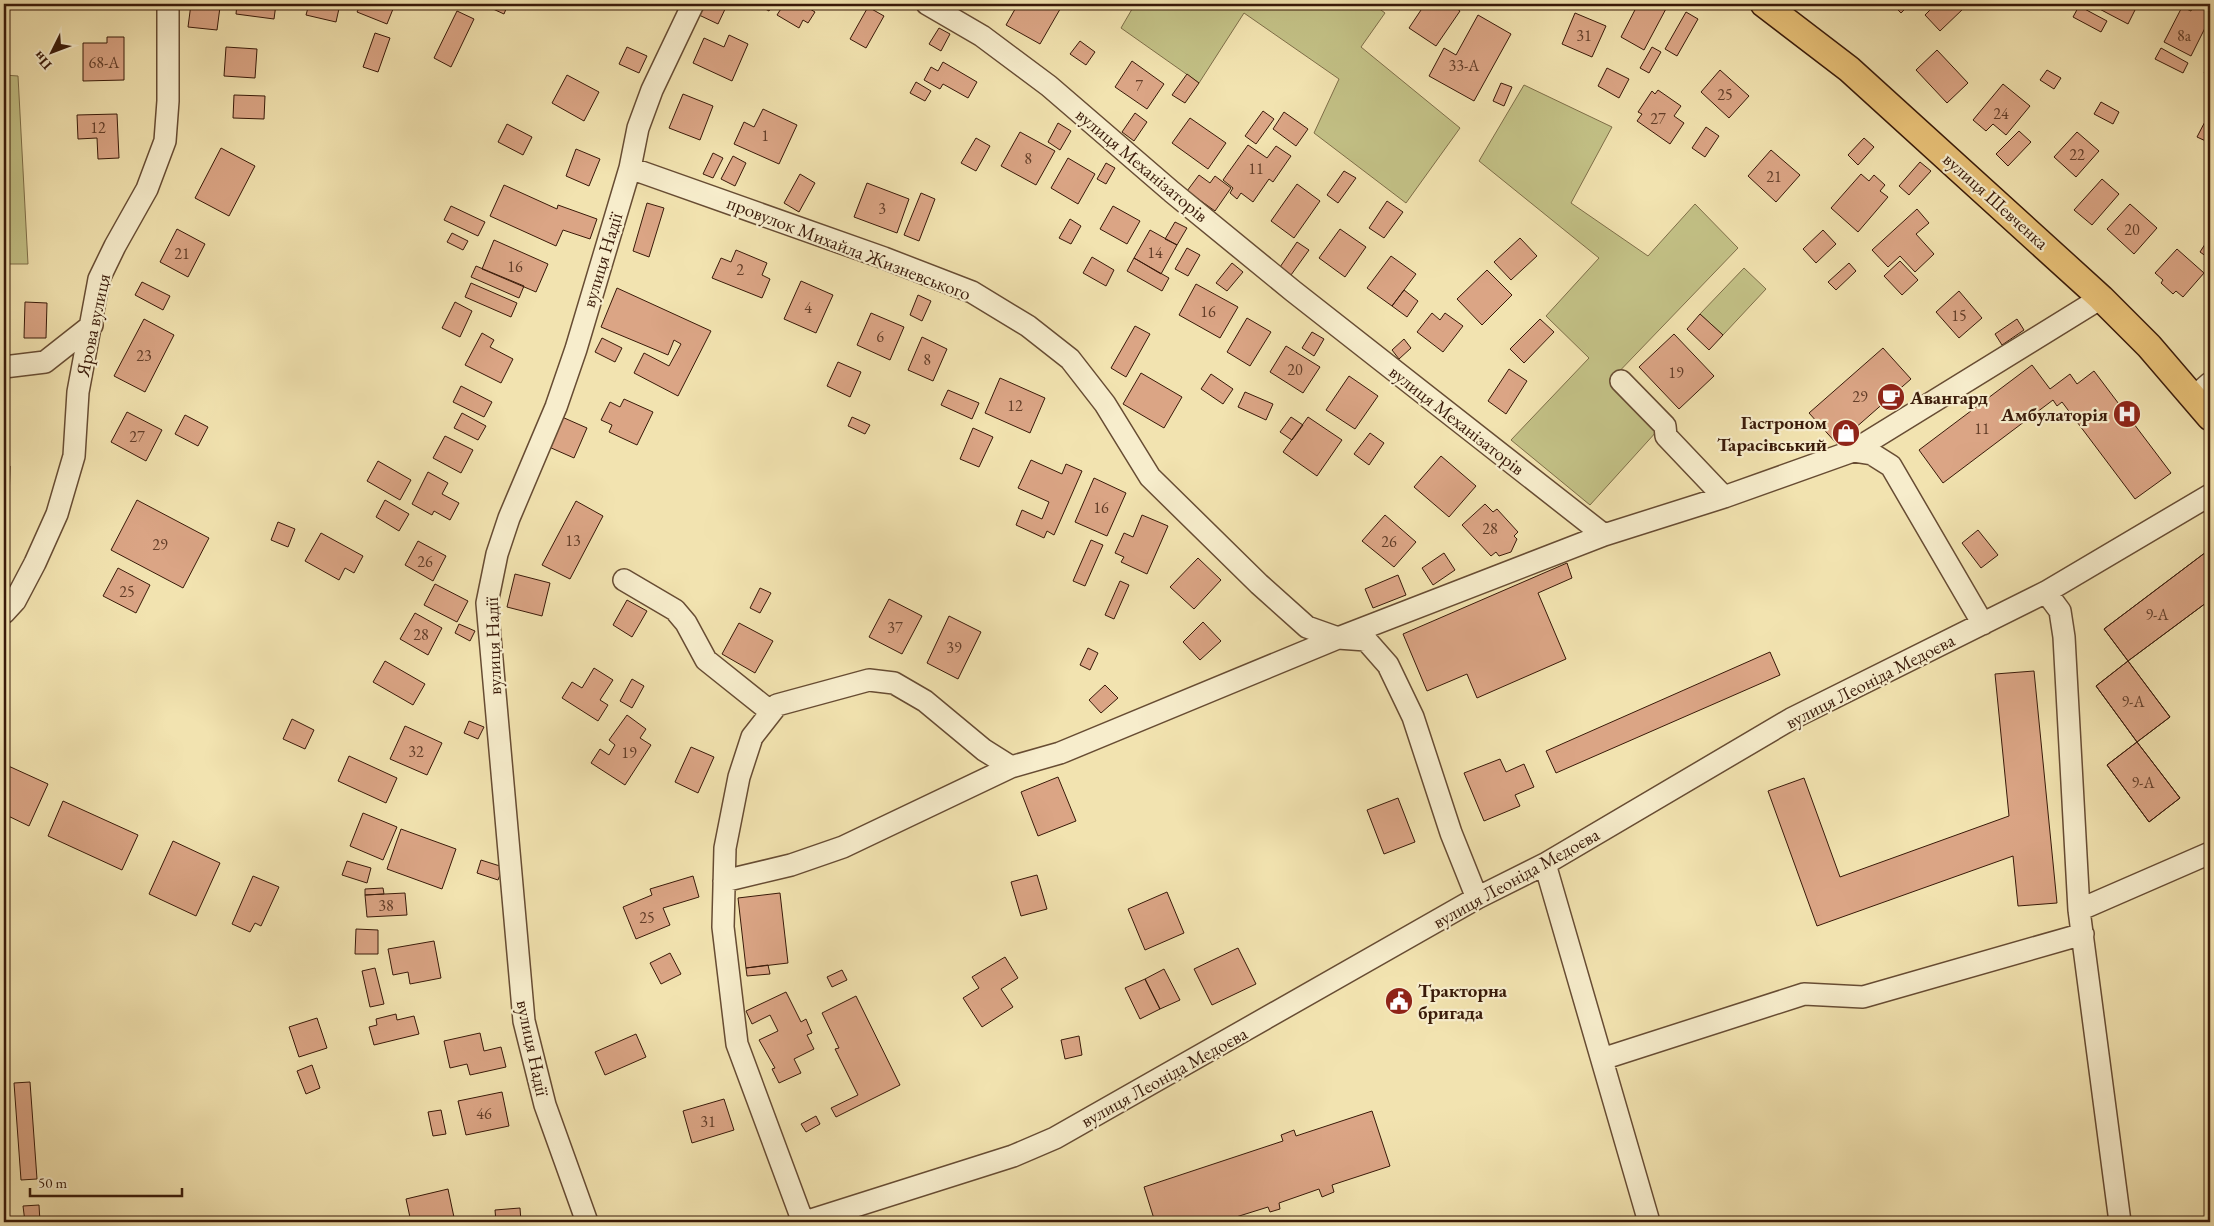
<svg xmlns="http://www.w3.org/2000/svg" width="2214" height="1226" viewBox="0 0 2214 1226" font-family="'EB Garamond',serif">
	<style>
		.green { fill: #c3c186; stroke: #7e6e48 }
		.building { fill: #dba585; stroke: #391a09 }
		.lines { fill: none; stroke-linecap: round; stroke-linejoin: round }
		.minor-casing { stroke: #674c33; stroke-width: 24 }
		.major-casing { stroke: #391a09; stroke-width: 29 }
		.minor { stroke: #f7edcc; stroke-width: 21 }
		.major { stroke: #e9c278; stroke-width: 26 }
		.labels { text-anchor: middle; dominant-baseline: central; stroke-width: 4.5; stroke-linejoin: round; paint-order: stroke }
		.number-label { font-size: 16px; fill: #623d28 }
		.street-label { font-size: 19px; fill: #391a09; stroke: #f7edcc }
		.poi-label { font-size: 19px; font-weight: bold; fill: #391a09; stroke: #f7edcc; text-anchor: start }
	</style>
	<rect width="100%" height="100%" fill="#f2e3b0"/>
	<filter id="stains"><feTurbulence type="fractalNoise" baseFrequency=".004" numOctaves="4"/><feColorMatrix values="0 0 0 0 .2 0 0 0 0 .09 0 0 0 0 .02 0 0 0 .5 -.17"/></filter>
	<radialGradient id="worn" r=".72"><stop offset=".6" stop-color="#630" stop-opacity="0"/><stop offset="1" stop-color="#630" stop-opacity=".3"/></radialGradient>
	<path class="green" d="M1135 4H1373L1385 13 1361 47 1460 128 1406 203 1314 133 1339 79 1244 13 1199 83 1121 28Z
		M4 75 18 76 28 264H4Z
		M1524 85 1612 127 1571 203 1648 256 1695 204 1738 248 1610 381 1657 431 1590 505 1511 440 1589 358 1546 316 1599 258 1479 161Z
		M1744 268 1766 289 1723 335 1700 314Z"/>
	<path class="building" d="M83 4H124V8H83Z
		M191 4 220 7 217 30 188 27Z
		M237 4H276L274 19 236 14Z
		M309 4H340L336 22 306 15Z
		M361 4H395L387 24 357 12Z
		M482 4H508L504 14Z
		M705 4 727 5 718 24 699 15Z
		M756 4H773L769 11Z
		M784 4H813L810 9 815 12 808 23 803 20 799 28 777 15Z
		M1018 4H1063L1040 44 1006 25Z
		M1425 4H1450L1460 11 1436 46 1409 28Z
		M1638 4 1668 5 1644 50 1621 37Z
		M1892 4H1910L1901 13Z
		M1936 4H1959L1964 8 1940 31 1925 15Z
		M2090 4H2127L2136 8 2128 24Z
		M2194 4H2210V28L2206 26 2191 56 2164 42 2182 7 2191 11Z
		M2079 6 2107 21 2101 32 2073 17Z
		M868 7 884 16 866 48 850 39Z
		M457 11 474 19 451 67 434 58Z
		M1686 12 1698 19 1677 56 1665 49Z
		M1575 13 1606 26 1592 57 1562 44Z
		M1478 15 1511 34 1474 101 1429 76 1444 48 1456 55Z
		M939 28 950 34 941 51 929 44Z
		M375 33 390 38 378 72 363 67Z
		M729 35 748 44 732 81 693 63 704 38 724 47Z
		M107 37H124V80L83 81V43H107Z
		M1080 41 1095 52 1086 65 1070 54Z
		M226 47 257 49 255 78 224 76Z
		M627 47 647 56 639 73 619 64Z
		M1652 47 1661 52 1649 73 1640 68Z
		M2161 48 2188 63 2183 73 2155 59Z
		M1937 50 1968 83 1947 103 1916 70Z
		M1132 61 1164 84 1147 109 1115 87Z
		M943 62 977 82 968 98 943 84 940 89 924 80 931 67 938 71Z
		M2210 64V87L2206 84 2210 78 2204 73Z
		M1607 68 1629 79 1619 98 1598 86Z
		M1720 70 1749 96 1729 118 1701 92Z
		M2047 70 2061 78 2054 89 2040 80Z
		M1187 74 1199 83 1185 103 1172 95Z
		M567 75 599 92 584 121 552 103Z
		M916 82 931 91 925 101 910 93Z
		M1501 83 1512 87 1504 106 1493 101Z
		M2003 84 2030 106 2006 135 1993 124 1986 131 1973 120Z
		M1658 90 1681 106 1674 116 1684 123 1670 144 1637 121 1642 114 1638 112 1652 91 1655 94Z
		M683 94 713 106 700 140 669 128Z
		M234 95 265 96 264 119 233 118Z
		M2101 102 2119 112 2113 124 2094 114Z
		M763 109 797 125 779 164 734 144 744 122 754 127Z
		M1263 111 1274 119 1256 144 1245 136Z
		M1284 112 1308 129 1296 146 1273 129Z
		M2210 112V143L2197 137Z
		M1135 113 1147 122 1134 141 1122 132Z
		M117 114 119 158 98 159 97 138 78 139 77 115Z
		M1190 118 1226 143 1208 169 1172 143Z
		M1058 123 1071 131 1060 150 1048 142Z
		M507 124 532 137 523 155 498 142Z
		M1706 127 1719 136 1705 157 1692 148Z
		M2019 131 2031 142 2008 166 1996 154Z
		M1020 132 1055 151 1036 185 1001 166Z
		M2077 132 2099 151 2076 177 2054 157Z
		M976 138 990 146 976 171 961 163Z
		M1864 138 1874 147 1858 165 1848 155Z
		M1248 145 1267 158 1276 146 1291 156 1273 182 1269 179 1253 202 1241 193 1237 199 1230 193 1233 188 1223 180Z
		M221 148 255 166 229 216 195 198Z
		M576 149 600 159 589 186 566 176Z
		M1771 150 1800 175 1776 202 1748 176Z
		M713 153 723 158 713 178 703 174Z
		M733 156 746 163 735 186 721 179Z
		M1068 158 1095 174 1078 204 1051 188Z
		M1920 162 1931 171 1909 195 1899 186Z
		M1106 163 1115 168 1106 184 1097 179Z
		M1344 171 1356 178 1338 203 1327 195Z
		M800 174 815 183 799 212 784 203Z
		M1861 174 1869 181 1874 175 1885 185 1880 191 1888 197 1858 232 1831 208Z
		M1199 175 1210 183 1215 176 1231 188 1215 211 1187 191Z
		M2102 179 2119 194 2092 225 2074 210Z
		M867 183 909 199 897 233 854 217Z
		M1297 184 1320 201 1294 238 1271 221Z
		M504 185 557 209 558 205 597 219 590 239 563 230 556 246 490 216Z
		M921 193 935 199 919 241 904 235Z
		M1387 201 1403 212 1384 238 1369 228Z
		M647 203 664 208 649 257 633 251Z
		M2130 204 2157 228 2134 254 2107 229Z
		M451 206 485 222 478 236 444 220Z
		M1113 206 1140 221 1127 244 1100 229Z
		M1917 209 1929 223 1916 234 1934 254 1915 272 1900 256 1888 267 1872 250Z
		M1070 219 1081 226 1071 244 1059 238Z
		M1175 222 1187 228 1177 245 1165 239Z
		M177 229 205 244 188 277 160 262Z
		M1340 229 1366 247 1345 277 1319 258Z
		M1150 230 1177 245 1161 274 1134 258Z
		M1823 230 1836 244 1816 263 1803 249Z
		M452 233 468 241 463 250 447 242Z
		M1520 238 1537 256 1511 280 1494 262Z
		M2209 238 2210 239V259L2200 252Z
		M494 240 548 264 536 292 482 269Z
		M1297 242 1309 250 1291 275 1280 267Z
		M1187 248 1200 255 1188 276 1175 269Z
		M2177 249 2204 273 2183 297 2176 291 2173 294 2161 283 2163 280 2155 273Z
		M736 250 767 263 762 275 770 279 762 298 712 278 721 258 731 262Z
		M1391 256 1416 274 1392 306 1367 288Z
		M1092 257 1114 270 1106 286 1083 273Z
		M1134 258 1169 278 1162 291 1127 271Z
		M1900 261 1918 280 1902 295 1884 276Z
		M1232 263 1243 272 1227 291 1216 283Z
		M1849 263 1856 271 1836 290 1828 282Z
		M476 266 524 286 519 298 471 277Z
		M1487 270 1512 295 1482 325 1457 299Z
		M801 281 833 295 816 333 784 319Z
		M142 282 170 296 163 310 135 295Z
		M471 283 517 303 511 317 465 297Z
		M1196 284 1238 307 1220 338 1179 315Z
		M617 288 711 331 678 396 634 373 644 353 669 366 681 344 674 340 668 355 601 327Z
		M1404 290 1418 301 1407 317 1392 306Z
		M1959 291 1982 318 1959 338 1936 312Z
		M918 295 931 301 922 321 910 315Z
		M25 302 47 303 46 338H24Z
		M455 302 472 311 460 337 442 328Z
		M871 313 904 327 890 360 857 345Z
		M1432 313 1440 320 1445 313 1463 326 1443 352 1417 332Z
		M1700 314 1723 335 1709 350 1687 329Z
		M1247 318 1271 332 1250 366 1227 352Z
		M144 319 174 335 145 392 114 376Z
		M1540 319 1554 332 1524 363 1510 349Z
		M2017 319 2024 330 2002 345 1995 334Z
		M1135 326 1150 334 1126 377 1111 368Z
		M1312 332 1324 339 1314 356 1302 348Z
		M482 333 494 340 490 347 513 359 501 383 465 365Z
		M1674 334 1714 376 1679 409 1639 367Z
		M922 337 947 349 933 381 908 370Z
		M602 338 622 348 615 362 595 352Z
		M1404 339 1411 348 1399 359 1392 350Z
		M1286 346 1320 367 1303 393 1270 372Z
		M1883 348 1911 379 1837 444 1809 413Z
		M838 362 861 372 850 397 827 386Z
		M2032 365 2050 389 2070 374 2077 384 2094 371 2171 473 2135 499 2062 402 2057 406 2053 400 1943 483 1919 450Z
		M1509 369 1527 381 1506 414 1488 401Z
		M1141 373 1182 397 1164 428 1123 404Z
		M1211 374 1233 389 1223 404 1201 389Z
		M1349 376 1378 396 1355 429 1326 410Z
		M1000 378 1045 398 1030 433 985 413Z
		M461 386 492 402 484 417 453 402Z
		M948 390 979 403 972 419 941 405Z
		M1245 392 1273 404 1266 420 1238 407Z
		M624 399 653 412 637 445 609 432 612 425 601 420 610 402 620 407Z
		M127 412 162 430 146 461 111 442Z
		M462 413 486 426 478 440 454 428Z
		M185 415 208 427 198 446 175 434Z
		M562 417 587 428 574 458 549 447Z
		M852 417 870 425 865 434 848 426Z
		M1291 417 1303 425 1292 440 1280 432Z
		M1308 417 1342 440 1317 476 1283 452Z
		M973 428 993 437 979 467 960 459Z
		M1370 433 1384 443 1369 465 1354 454Z
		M445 436 473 450 461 473 433 458Z
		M1441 456 1476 486 1449 517 1414 487Z
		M1031 460 1062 474 1066 464 1082 471 1054 535 1047 531 1044 538 1016 525 1022 510 1042 519 1049 502 1018 488Z
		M378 461 411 480 400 500 367 481Z
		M4 466H10L9 505H4Z
		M428 472 448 483 442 494 459 503 450 520 434 511 432 515 412 504Z
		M1094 478 1126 493 1107 536 1075 522Z
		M137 500 209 538 183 588 111 550Z
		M385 500 409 514 399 531 376 517Z
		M576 501 603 516 570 579 542 565Z
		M1485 504 1493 512 1497 509 1518 532 1514 536 1517 539 1511 552 1499 556 1496 552 1491 556 1462 525Z
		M1142 515 1168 526 1147 574 1121 562 1124 557 1115 553 1124 533 1133 537Z
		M1385 515 1416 542 1394 567 1362 541Z
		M278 522 295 529 288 547 271 540Z
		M1978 530 1998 555 1981 568 1962 543Z
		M321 533 363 556 354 573 345 568 339 580 305 561Z
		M1091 540 1103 545 1085 586 1073 581Z
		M418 541 446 556 433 581 405 565Z
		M2210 549V600L2128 661 2104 629Z
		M2210 549V600L2128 661 2104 629Z
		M1444 553 1455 570 1433 585 1422 568Z
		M1198 558 1221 580 1194 609 1170 587Z
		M1567 563 1572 578 1538 593 1566 659 1477 698 1467 674 1427 691 1403 634Z
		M118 568 150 585 136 613 103 596Z
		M515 574 550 583 542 616 507 607Z
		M1398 575 1406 595 1373 608 1365 589Z
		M1120 581 1129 585 1114 619 1105 615Z
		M435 584 468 601 457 622 424 605Z
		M760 588 771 593 760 613 750 608Z
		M889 599 922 616 902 654 869 637Z
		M627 600 647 611 632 637 613 625Z
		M415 613 442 628 428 655 400 639Z
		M949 616 981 632 958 679 927 663Z
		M1203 622 1221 641 1200 660 1183 642Z
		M739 623 773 641 755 673 722 654Z
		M459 624 475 631 470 641 455 633Z
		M1088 648 1098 653 1090 670 1080 665Z
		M1770 652 1780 675 1556 773 1546 751Z
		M385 661 425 684 413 705 373 682Z
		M2128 661 2170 717 2137 742 2096 686Z
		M2128 661 2170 717 2137 742 2096 686Z
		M594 668 613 680 600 700 608 705 598 721 562 698 572 682 582 688Z
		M2034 671 2057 903 2018 906 2013 856 1817 926 1768 791 1804 778 1840 877 2009 816 1995 674Z
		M632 679 644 686 632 708 620 701Z
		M1105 685 1118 698 1101 713 1089 700Z
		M627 715 646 729 640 738 651 745 625 785 591 763 600 749 609 755 615 745 609 740Z
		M292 719 314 730 305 749 283 739Z
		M469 721 484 727 478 739 464 733Z
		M405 726 442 743 427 775 390 759Z
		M2137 742 2180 798 2149 822 2107 765Z
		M2137 742 2180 798 2149 822 2107 765Z
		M691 747 714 757 698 793 675 782Z
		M349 756 397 778 386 803 338 781Z
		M1500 759 1506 772 1524 764 1534 787 1515 795 1520 806 1484 821 1464 773Z
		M4 764 48 784 29 826 4 814Z
		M1058 777 1076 821 1038 836 1021 792Z
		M1398 798 1415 842 1384 854 1367 810Z
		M63 801 138 835 122 870 48 836Z
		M363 813 397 827 383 860 350 846Z
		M401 829 456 849 442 889 387 869Z
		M173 841 220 863 196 916 149 894Z
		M481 860 503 867 498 880 477 873Z
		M347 861 371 868 367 883 342 875Z
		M1037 875 1047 909 1021 916 1011 882Z
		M253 876 279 887 261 926 255 923 250 932 232 924Z
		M693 876 699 897 663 908 670 925 636 939 623 907 652 895 650 889Z
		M383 888 384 894 365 895V889Z
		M1167 892 1184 933 1145 950 1128 909Z
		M405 893 407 915 367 917 365 895Z
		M780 893 788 963 746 968 738 898Z
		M356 929 378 930V954H355Z
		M434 941 441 978 410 984 408 972 393 975 388 949Z
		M1238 948 1256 984 1212 1005 1194 969Z
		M670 953 681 974 661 984 650 963Z
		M1005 957 1018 978 1001 989 1013 1007 982 1027 963 998 979 988 972 977Z
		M768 965 770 974 747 976 746 968Z
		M375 968 384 1004 370 1007 362 971Z
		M1164 969 1180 1000 1160 1009 1145 979Z
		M842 970 847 980 832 987 827 977Z
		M1145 979 1160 1009 1140 1019 1125 988Z
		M786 992 801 1022 806 1019 812 1033 807 1035 814 1049 794 1059 801 1073 779 1083 772 1069 775 1068 759 1040 778 1031 770 1015 752 1024 746 1011Z
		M856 996 900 1085 836 1117 831 1108 858 1095 835 1049 839 1048 822 1013Z
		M396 1014 397 1020 414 1016 419 1034 374 1045 369 1027 377 1025 376 1019Z
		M317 1018 327 1048 299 1057 289 1027Z
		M480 1033 484 1051 501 1047 506 1067 470 1075 467 1064 450 1068 444 1041Z
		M636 1034 646 1057 605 1075 595 1052Z
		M1079 1036 1082 1055 1065 1059 1061 1040Z
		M312 1065 320 1088 306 1094 297 1071Z
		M30 1082 37 1179 21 1180 14 1083Z
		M502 1092 509 1126 466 1135 458 1101Z
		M724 1099 734 1130 692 1143 683 1111Z
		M441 1110 446 1134 433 1136 428 1112Z
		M1372 1111 1390 1166 1332 1185 1334 1192 1322 1197 1319 1189 1279 1203 1280 1209 1270 1212 1268 1207 1236 1217 1237 1222H1155L1144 1187 1283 1141 1281 1135 1294 1130 1296 1136Z
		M816 1116 820 1124 806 1132 801 1124Z
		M448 1189 455 1222H411L406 1199Z
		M39 1205 40 1222H25L23 1206Z
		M520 1208 521 1222H496L495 1210Z"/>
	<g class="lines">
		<defs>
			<path id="minor" d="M927 4 982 36 1049 86 1172 192 1293 291 1604 535 1724 497 1853 451 1872 454 1891 466 1983 624
				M630 168 884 258 972 292 1028 326 1070 359 1105 404 1150 477 1259 584 1307 627 1338 638 1366 640 1388 665 1413 717 1451 833 1477 898
				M4 367 45 362 92 325
				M1621 381 1665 426 1666 436 1724 497
				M2194 397 2210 383
				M1853 451 2101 298
				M624 580 675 610 686 623 706 660 771 712
				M2046 592 2060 611 2064 637 2079 910 2120 1222
				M4 613 15 601 35 563 57 514 74 456 78 392 99 279 115 246 147 189 165 141 168 101V4
				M1545 864 1649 1222
				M724 881 791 865 843 847 1011 767
				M2079 910 2210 853
				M1602 1059 1804 994 1863 997 2083 934
				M587 1222 545 1105 524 1021 487 603 497 554 509 518 556 407 576 349 630 168 638 128 652 90 693 4
				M803 1222 737 1044 723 927 725 848 739 777 752 737 777 705 869 680 894 683 925 701 984 750 1011 767 1060 753 1338 638 1604 535
				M805 1222 1013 1156 1055 1138 1477 898 1545 864 1791 719 2046 592 2210 495"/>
			<path id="major" d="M1764 4 1849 69 2101 298 2149 346 2210 417"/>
		</defs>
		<use href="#minor" class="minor-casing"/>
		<use href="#major" class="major-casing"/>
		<use href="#minor" class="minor"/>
		<use href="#major" class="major"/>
	</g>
	<defs>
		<symbol id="cafe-disc" viewBox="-11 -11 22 22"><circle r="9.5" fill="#8f2418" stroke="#f7edcc"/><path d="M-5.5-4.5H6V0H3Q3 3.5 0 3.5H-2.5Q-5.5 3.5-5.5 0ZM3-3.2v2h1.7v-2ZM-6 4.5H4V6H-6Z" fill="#fff"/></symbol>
		<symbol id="hospital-disc" viewBox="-11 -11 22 22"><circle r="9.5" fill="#8f2418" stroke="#f7edcc"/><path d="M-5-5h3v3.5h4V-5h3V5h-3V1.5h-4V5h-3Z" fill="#fff"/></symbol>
		<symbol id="shop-disc" viewBox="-11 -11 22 22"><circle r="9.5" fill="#8f2418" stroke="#f7edcc"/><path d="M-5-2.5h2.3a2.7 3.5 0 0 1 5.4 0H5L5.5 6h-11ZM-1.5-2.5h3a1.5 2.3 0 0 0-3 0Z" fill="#fff"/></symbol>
		<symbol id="civic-disc" viewBox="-11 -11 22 22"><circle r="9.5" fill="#8f2418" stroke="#f7edcc"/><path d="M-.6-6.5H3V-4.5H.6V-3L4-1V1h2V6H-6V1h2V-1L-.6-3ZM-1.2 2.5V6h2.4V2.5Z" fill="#fff"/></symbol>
	</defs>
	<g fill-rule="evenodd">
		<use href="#cafe-disc" x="1875" y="381" width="32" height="32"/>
		<use href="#hospital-disc" x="2111" y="398" width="32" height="32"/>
		<use href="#shop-disc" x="1830" y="417" width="32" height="32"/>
		<use href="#civic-disc" x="1383" y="985" width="32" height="32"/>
	</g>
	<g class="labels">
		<g class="number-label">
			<text x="1584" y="35">31</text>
			<text x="2184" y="35">8а</text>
			<text x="104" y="62">68-А</text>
			<text x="1464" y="65">33-А</text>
			<text x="1139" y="85">7</text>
			<text x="1725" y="94">25</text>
			<text x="2001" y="113">24</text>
			<text x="1658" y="118">27</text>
			<text x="98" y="127">12</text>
			<text x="765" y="135">1</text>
			<text x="2077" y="154">22</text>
			<text x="1028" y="158">8</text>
			<text x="1256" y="168">11</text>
			<text x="1774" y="176">21</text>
			<text x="882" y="208">3</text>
			<text x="2132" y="229">20</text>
			<text x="1155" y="252">14</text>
			<text x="182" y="253">21</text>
			<text x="515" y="266">16</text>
			<text x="740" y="269">2</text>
			<text x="808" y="307">4</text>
			<text x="1208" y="311">16</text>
			<text x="1959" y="315">15</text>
			<text x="880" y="336">6</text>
			<text x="144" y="355">23</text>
			<text x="927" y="359">8</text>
			<text x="1295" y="369">20</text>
			<text x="1676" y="372">19</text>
			<text x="1860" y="396">29</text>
			<text x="1015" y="405">12</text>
			<text x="1982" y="428">11</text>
			<text x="137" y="436">27</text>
			<text x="1101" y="507">16</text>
			<text x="1490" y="528">28</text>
			<text x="573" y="540">13</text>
			<text x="1389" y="541">26</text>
			<text x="160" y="544">29</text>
			<text x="425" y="561">26</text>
			<text x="127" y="591">25</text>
			<text x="2157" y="614">9-А</text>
			<text x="895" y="627">37</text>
			<text x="421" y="634">28</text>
			<text x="954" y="647">39</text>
			<text x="2133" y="701">9-А</text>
			<text x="416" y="751">32</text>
			<text x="629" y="752">19</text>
			<text x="2143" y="782">9-А</text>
			<text x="386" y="905">38</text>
			<text x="647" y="917">25</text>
			<text x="484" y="1113">46</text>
			<text x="708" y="1121">31</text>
		</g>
		<g class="street-label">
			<text transform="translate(1142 165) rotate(40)">вулиця Механізаторів</text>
			<text transform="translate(1996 201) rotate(42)">вулиця Шевченка</text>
			<text transform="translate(849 248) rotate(21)">провулок Михайла Жизневського</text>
			<text transform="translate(602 260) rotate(-73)">вулиця Надії</text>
			<text transform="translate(93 325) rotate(-78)">Ярова вулиця</text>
			<text transform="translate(1457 420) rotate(38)">вулиця Механізаторів</text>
			<text transform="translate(493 646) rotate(-92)">вулиця Надії</text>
			<text transform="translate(1870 681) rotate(-27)">вулиця Леоніда Медоєва</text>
			<text transform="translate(1516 878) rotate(-29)">вулиця Леоніда Медоєва</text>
			<text transform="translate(533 1048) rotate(78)">вулиця Надії</text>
			<text transform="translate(1164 1077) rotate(-29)">вулиця Леоніда Медоєва</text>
		</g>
		<g class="poi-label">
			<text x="1910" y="397">Авангард</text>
			<text x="2108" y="414" text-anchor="end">Амбулаторія</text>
			<text x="1827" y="422" text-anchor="end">Гастроном<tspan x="1827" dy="22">Тарасівський</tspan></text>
			<text x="1418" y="990">Тракторна<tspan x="1418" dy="22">бригада</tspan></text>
		</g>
	</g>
	<rect width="2214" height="1226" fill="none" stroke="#f2e3b0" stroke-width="20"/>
	<rect x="5" y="5" width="2204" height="1216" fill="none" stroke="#391a09" stroke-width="2.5"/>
	<rect x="10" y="10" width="2194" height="1206" fill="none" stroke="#391a09"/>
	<g transform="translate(52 52) rotate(228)" stroke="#f7edcc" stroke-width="4" paint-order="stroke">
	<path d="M0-4L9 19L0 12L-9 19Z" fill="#391a09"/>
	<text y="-8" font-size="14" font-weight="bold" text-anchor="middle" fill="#391a09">Пн</text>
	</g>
	<path d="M30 1188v8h152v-8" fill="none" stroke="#391a09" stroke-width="2.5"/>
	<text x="38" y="1188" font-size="15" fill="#391a09" stroke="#f7edcc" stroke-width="4" paint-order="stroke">50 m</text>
	<rect width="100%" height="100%" filter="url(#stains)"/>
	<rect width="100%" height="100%" fill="url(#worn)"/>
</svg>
